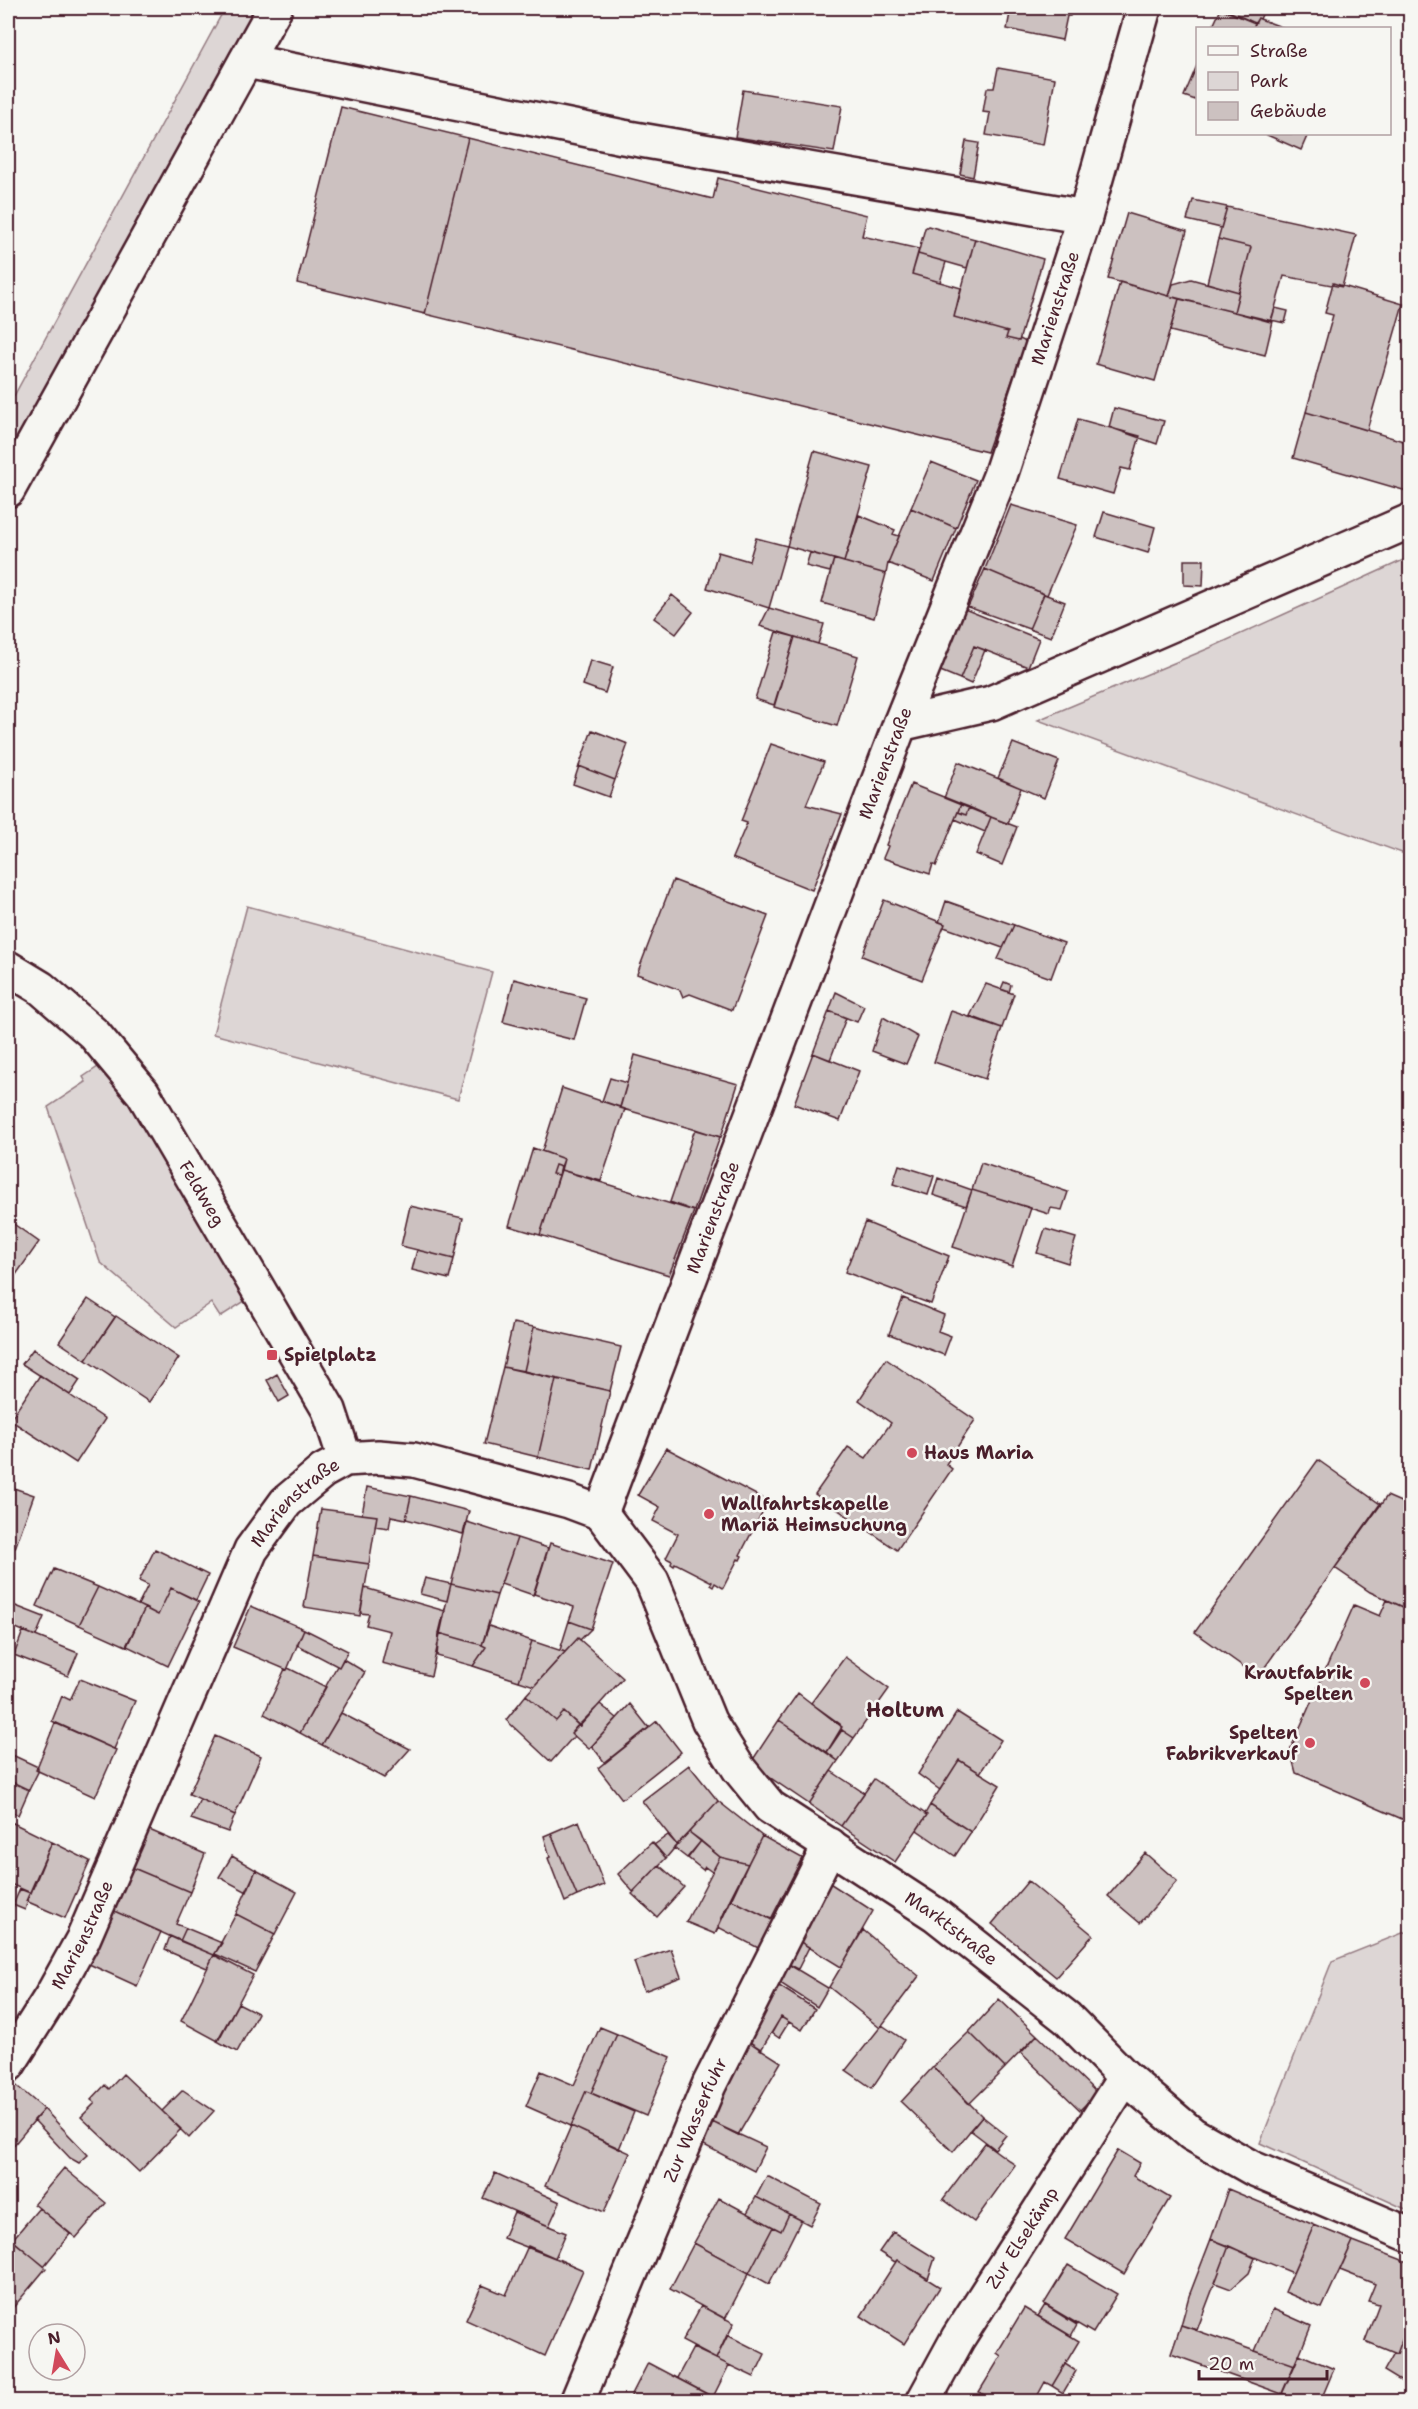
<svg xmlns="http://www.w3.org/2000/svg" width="1418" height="2409" viewBox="0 0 1418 2409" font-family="'Shantell Sans',sans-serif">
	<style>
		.green { fill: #ddd6d5; stroke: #947a80; stroke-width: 1.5 }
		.building { fill: #ccc1c0; stroke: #4a1f2b; stroke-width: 1.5 }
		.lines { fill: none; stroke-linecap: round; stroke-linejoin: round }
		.minor-casing { stroke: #4a1f2b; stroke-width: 38 }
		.minor { stroke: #f6f6f2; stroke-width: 33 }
		.poi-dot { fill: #d1495b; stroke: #f6f6f2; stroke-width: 2 }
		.labels { text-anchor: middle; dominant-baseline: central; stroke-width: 5; stroke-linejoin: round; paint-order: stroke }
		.street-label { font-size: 18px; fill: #4a1f2b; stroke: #f6f6f2 }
		.poi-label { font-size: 18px; font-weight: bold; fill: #4a1f2b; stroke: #f6f6f2; text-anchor: start }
		.quarter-label { font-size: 21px; font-weight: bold; fill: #4a1f2b; stroke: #f6f6f2 }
	</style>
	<rect width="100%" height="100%" fill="#f6f6f2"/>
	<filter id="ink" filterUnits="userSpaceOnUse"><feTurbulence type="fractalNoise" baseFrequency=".0167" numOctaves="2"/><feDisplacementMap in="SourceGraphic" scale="12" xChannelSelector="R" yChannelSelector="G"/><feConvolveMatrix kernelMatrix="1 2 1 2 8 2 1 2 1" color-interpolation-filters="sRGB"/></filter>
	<g filter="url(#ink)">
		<path class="green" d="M225 8H256L8 455V407Z
			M1410 557V856L1038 720 1212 647Z
			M247 906 492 972 458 1099 213 1034Z
			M101 1065 125 1096 248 1299 220 1317 211 1303 176 1327 100 1262 48 1107 86 1082 83 1077Z
			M1405 1932 1410 1934V2211L1260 2143 1332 1961Z"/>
		<path class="building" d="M1011 8H1072L1070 16H1067L1062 40 1007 29Z
			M1222 8H1265L1260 19 1258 18 1255 23Z
			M1221 9 1255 23 1253 28H1212Z
			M1258 18 1260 19 1284 28H1253Z
			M1198 63V101L1184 96Z
			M998 68 1055 78 1043 145 986 135 990 113 983 112 987 88H994Z
			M743 90 842 106 834 152 735 137Z
			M341 107 468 138 425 314 297 283Z
			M1268 134H1308L1301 150 1267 135Z
			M468 138 713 199 718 178 867 215 862 236 919 249 912 274 961 288 954 317 1008 332 1006 338 1019 341 1020 339 1026 342 987 452 425 314Z
			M966 141 979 143 973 177 960 174Z
			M1193 200 1227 207 1221 228 1187 220Z
			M1227 207 1356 235 1342 287 1284 276 1271 322 1234 312 1251 247 1218 239Z
			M1127 213 1187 231 1169 296 1108 279Z
			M928 226 975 239 967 268 918 254 925 228Z
			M975 239 1043 259 1019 341 1006 338 1008 332 954 317Z
			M1218 239 1251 247 1239 292 1207 283Z
			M918 254 946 262 940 282 912 274Z
			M1191 279 1239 292 1234 312 1169 296 1173 284Z
			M1120 282 1179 299 1155 381 1096 364Z
			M1333 283 1403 304 1367 430 1306 412 1333 315 1325 313Z
			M1179 299 1273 321 1265 355 1170 331Z
			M1275 308 1288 311 1285 323 1271 320Z
			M1114 408 1164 421 1157 444 1109 427Z
			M1306 412 1410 443V492L1293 458Z
			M1078 419 1140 436 1130 470 1121 468 1113 494 1060 479Z
			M814 451 872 467 844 562 787 546Z
			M931 462 976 480 956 528 911 508Z
			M1011 505 1077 525 1047 595 985 569Z
			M911 508 956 528 934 581 888 563Z
			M1104 512 1155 527 1148 553 1096 537Z
			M859 515 895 530 893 534 899 536 888 563 886 574 844 562Z
			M756 538 787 546 769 608 707 588 718 552 749 561Z
			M810 553 834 559 830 572 806 566Z
			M834 559 886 574 874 618 822 603Z
			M1184 560H1204L1203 586 1184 585Z
			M985 569 1044 594 1029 629 968 607Z
			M1044 594 1065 602 1051 637 1029 629Z
			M672 595 693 612 676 634 654 618Z
			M769 608 824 624 818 644 760 626Z
			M962 608 1039 639 1028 667 974 646 960 679 938 670Z
			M776 632 795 637 774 705 755 699Z
			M795 637 858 656 837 726 774 707Z
			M974 646 985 650 971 684 960 679Z
			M590 660 613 667 605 693 583 685Z
			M592 730 628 744 615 780 579 766Z
			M1013 743 1059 761 1044 798 998 778Z
			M771 744 824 762 806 805 842 814 812 890 732 858 747 823 741 821Z
			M958 762 1021 788 1008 824 944 798Z
			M579 766 615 780 609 797 573 784Z
			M911 784 961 804 936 866 933 864 930 874 883 858 888 846 886 845Z
			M961 804 969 807 966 815 958 812Z
			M969 807 991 817 985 832 955 819 958 812 966 815Z
			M991 817 1017 827 1002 865 976 854Z
			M673 880 768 916 732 1010 690 994 683 997 680 990 637 974Z
			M884 900 945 924 922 980 862 956Z
			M946 901 1014 925 1003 948 944 927 945 924 939 922Z
			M1014 925 1064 943 1051 978 998 959Z
			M514 979 586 998 574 1040 503 1022Z
			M1004 982 1011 985 1009 992 1001 989Z
			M986 984 1014 994 1002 1028 970 1016Z
			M836 992 864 1006 857 1022 829 1011Z
			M829 1011 846 1018 830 1060 813 1053Z
			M951 1011 1002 1028 985 1079 934 1062Z
			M883 1017 918 1037 906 1064 872 1051Z
			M813 1053 859 1071 840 1121 794 1104Z
			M635 1055 738 1084 721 1137 620 1108Z
			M610 1078 627 1083 620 1107 602 1101Z
			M562 1088 625 1109 601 1181 561 1170 564 1159 542 1151Z
			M695 1129 720 1137 694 1211 670 1202Z
			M533 1148 564 1159 561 1167 555 1165 552 1174 559 1175 540 1235 509 1226Z
			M981 1163 1068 1192 1062 1210 1051 1208 1049 1214 972 1190Z
			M555 1165 561 1167 559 1175 552 1174Z
			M899 1165 934 1176 928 1195 893 1184Z
			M561 1170 694 1211 669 1275 540 1235Z
			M938 1178 972 1190 966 1206 933 1195Z
			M972 1190 1031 1208 1012 1266 953 1247Z
			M410 1206 463 1218 454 1259 401 1246Z
			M8 1220 39 1242 8 1286Z
			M865 1222 949 1256 931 1304 845 1272Z
			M1045 1229 1076 1238 1068 1263 1037 1253Z
			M417 1250 454 1259 449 1279 412 1270Z
			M903 1298 944 1315 938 1331 951 1336 944 1355 889 1334Z
			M88 1299 115 1317 86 1360 59 1342Z
			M116 1316 179 1358 149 1402 86 1360Z
			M513 1323 534 1327 524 1371 503 1367Z
			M534 1327 621 1347 610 1391 524 1371Z
			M33 1349 80 1380 70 1395 22 1364Z
			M886 1359 975 1420 946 1464 952 1469 897 1550 815 1494 848 1447 866 1458 891 1423 859 1400Z
			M503 1367 556 1379 538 1457 484 1444Z
			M277 1374 289 1396 279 1402 267 1380Z
			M40 1375 105 1419 76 1463 10 1420Z
			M556 1379 610 1391 592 1470 538 1457Z
			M666 1448 768 1501 740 1555 742 1556 740 1560 738 1559 723 1588 715 1583 713 1587 710 1585 712 1582 675 1563 674 1566 671 1564 672 1561 666 1558 678 1534 653 1521 660 1507 638 1495Z
			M1318 1460 1380 1504 1258 1677 1195 1632Z
			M8 1486 34 1495 15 1548 8 1546Z
			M367 1487 411 1496 406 1519 391 1516 389 1528 375 1526 377 1516 362 1514Z
			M411 1496 469 1511 463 1534 406 1519Z
			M1387 1496 1410 1506V1610L1370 1592 1335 1568Z
			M321 1509 377 1516 369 1564 313 1556Z
			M467 1522 517 1538 497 1595 451 1584Z
			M517 1538 548 1548 533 1595 501 1584Z
			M550 1543 613 1564 591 1629 569 1621 574 1607 534 1594Z
			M155 1549 208 1575 196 1600 171 1588 158 1615 138 1605 148 1585 139 1581Z
			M313 1556 369 1564 360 1616 304 1607Z
			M54 1569 98 1587 79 1625 37 1606Z
			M425 1578 451 1584 447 1601 420 1594Z
			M451 1584 497 1595 482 1645 439 1633Z
			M98 1587 145 1608 126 1646 79 1625Z
			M171 1588 199 1602 168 1666 127 1646 145 1608 158 1615Z
			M365 1588 445 1611 431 1676 382 1663 390 1631 366 1625 369 1614 360 1613Z
			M1387 1600 1410 1610 1409 1822 1296 1773 1290 1750 1354 1605 1380 1616Z
			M8 1603 44 1617 36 1636 8 1625Z
			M251 1606 304 1629 287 1670 233 1647Z
			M569 1621 591 1629 580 1640 578 1638 565 1652 560 1650Z
			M489 1626 532 1641 519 1681 473 1666 486 1647 482 1645Z
			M304 1629 348 1651 339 1667 297 1645Z
			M23 1631 78 1653 68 1676 14 1655Z
			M439 1633 482 1645 486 1647 473 1666 437 1656Z
			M578 1638 623 1678 580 1726 564 1712 556 1721 526 1695Z
			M532 1641 565 1652 534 1686 519 1681Z
			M845 1657 889 1689 854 1738 842 1730 840 1724 811 1703Z
			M343 1659 365 1672 322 1745 300 1733 337 1666 339 1667Z
			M288 1668 326 1687 300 1733 264 1714 285 1669 287 1670Z
			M80 1679 135 1701 114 1749 52 1721 62 1696 70 1700Z
			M798 1693 842 1727 827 1752 779 1720Z
			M526 1695 556 1721 564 1712 578 1725 571 1733 574 1736 551 1762 506 1720Z
			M600 1704 617 1718 589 1749 571 1733Z
			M630 1704 649 1728 605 1763 592 1746Z
			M957 1712 1001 1740 980 1773 959 1760 940 1790 918 1774Z
			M341 1713 410 1749 384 1778 322 1745Z
			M779 1720 838 1761 809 1804 750 1764Z
			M657 1721 681 1752 622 1799 598 1768Z
			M55 1723 116 1750 95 1797 36 1770Z
			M842 1730 854 1738 838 1761 827 1752Z
			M215 1736 261 1756 235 1815 189 1794Z
			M8 1753 38 1767V1772L29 1790 8 1780Z
			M959 1760 1000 1785 971 1832 930 1805Z
			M689 1765 718 1801 677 1845 642 1801Z
			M831 1771 864 1793 841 1826 809 1804Z
			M874 1779 927 1815 895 1862 841 1826Z
			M8 1780 29 1790 18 1815 8 1810Z
			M200 1799 235 1815 228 1832 191 1819Z
			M718 1801 762 1836 748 1864 720 1857 689 1832Z
			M930 1805 971 1832 955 1856 917 1830 927 1815 925 1814Z
			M579 1821 604 1885 577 1896 551 1833Z
			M11 1822 52 1842 31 1893 8 1883V1830Z
			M147 1829 205 1854 190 1892 131 1867Z
			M689 1832 701 1841 687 1858 674 1848Z
			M551 1833 577 1896 565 1902 548 1858 550 1857 544 1836Z
			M668 1835 677 1845 666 1858 654 1845Z
			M762 1836 802 1858 771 1919 730 1899Z
			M701 1841 720 1857 712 1872 705 1867 703 1870 688 1858Z
			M52 1842 90 1861 65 1918 26 1901Z
			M652 1842 666 1858 633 1892 618 1874Z
			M1145 1853 1177 1881 1140 1923 1108 1896Z
			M232 1856 256 1870 247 1892 219 1877Z
			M720 1857 748 1864 715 1934 686 1922Z
			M659 1865 684 1887 657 1917 632 1894Z
			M131 1867 190 1892 176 1924 186 1928 180 1941 112 1910Z
			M256 1870 297 1892 275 1934 236 1914Z
			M825 1880 873 1911 841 1967 797 1940Z
			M1028 1881 1093 1935 1056 1977 992 1924Z
			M20 1889 30 1893 25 1910 13 1905Z
			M730 1899 778 1923 764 1951 718 1927Z
			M112 1910 161 1932 137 1986 89 1964Z
			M236 1914 275 1934 255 1972 215 1954Z
			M186 1928 222 1943 214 1955 180 1941Z
			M863 1930 919 1976 880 2028 829 1987Z
			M170 1936 214 1955 207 1968 165 1950Z
			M797 1940 809 1947 798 1969 783 1961Z
			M671 1949 681 1977 644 1991 634 1962Z
			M214 1955 253 1975 218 2041 181 2021Z
			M783 1961 828 1988 817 2007 774 1979Z
			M773 1982 815 2009 802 2030 781 2017 761 2050 745 2039Z
			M999 1999 1037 2035 1005 2068 969 2032Z
			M238 2003 258 2013 237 2052 217 2041Z
			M781 2017 789 2022 779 2038 772 2033Z
			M882 2025 904 2040 872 2088 846 2070Z
			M600 2027 617 2034 591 2093 586 2091 571 2126 526 2106 541 2071 574 2085Z
			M969 2032 1005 2068 969 2104 933 2067Z
			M617 2034 671 2057 646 2116 591 2093Z
			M1037 2035 1097 2093 1080 2110 1021 2053Z
			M745 2039 781 2062 738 2135 706 2119Z
			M933 2067 982 2116 953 2152 901 2102Z
			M123 2074 181 2129 139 2172 81 2117 95 2103 91 2100 105 2085 109 2089Z
			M12 2082 44 2109 13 2146 8 2141V2088Z
			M183 2090 214 2111 189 2138 162 2111Z
			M586 2091 634 2112 619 2149 571 2126Z
			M44 2109 88 2155 79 2163 70 2158 34 2120Z
			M982 2116 1006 2135 995 2149 970 2130Z
			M712 2122 766 2147 754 2171 702 2144Z
			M571 2126 630 2153 604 2212 545 2186Z
			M985 2143 1015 2165 974 2222 943 2199Z
			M1118 2150 1140 2163 1133 2176 1170 2198 1124 2274 1065 2239Z
			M64 2168 106 2203 76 2238 34 2204Z
			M495 2173 560 2202 549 2226 483 2198Z
			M767 2176 821 2204 810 2225 756 2197Z
			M1228 2189 1314 2225 1293 2273 1211 2239Z
			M756 2197 789 2214 781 2231 747 2213Z
			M719 2198 773 2227 749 2273 694 2243Z
			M39 2208 70 2234 44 2266 12 2240Z
			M514 2212 566 2233 555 2258 503 2238Z
			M789 2214 801 2220 769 2284 749 2273 773 2227 781 2231Z
			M1314 2225 1353 2241 1322 2308 1285 2292Z
			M893 2232 935 2258 928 2279 897 2260 895 2262 879 2252Z
			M8 2236 46 2268 12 2309 8 2305Z
			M1211 2239 1229 2246 1197 2330 1181 2325 1189 2296Z
			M1353 2241 1410 2263V2318L1397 2354 1365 2341 1379 2304 1368 2301 1375 2284 1340 2270Z
			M694 2243 749 2273 725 2319 670 2289Z
			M528 2246 583 2270 545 2356 466 2320 482 2285 506 2295Z
			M1229 2246 1255 2258 1249 2273 1231 2289 1215 2283Z
			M897 2260 940 2287 904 2344 861 2316Z
			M1068 2265 1117 2294 1093 2333 1044 2304Z
			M1045 2305 1077 2325 1071 2336 1038 2316Z
			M701 2306 734 2323 716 2359 682 2341Z
			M1024 2308 1079 2341 1052 2386 1045 2382 1034 2402H995L979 2392 1001 2356 997 2353Z
			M1273 2309 1311 2326 1295 2365 1255 2351Z
			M1181 2325 1295 2365 1282 2394 1171 2354Z
			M727 2335 765 2354 754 2377 716 2359Z
			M1404 2335 1410 2339V2364L1402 2382 1384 2371 1394 2353 1397 2354Z
			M693 2348 729 2365 713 2397 677 2378Z
			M1299 2354 1334 2369 1320 2402H1302L1282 2393Z
			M648 2363 705 2393 700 2402H628Z
			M1065 2364 1076 2371 1063 2393 1052 2386Z"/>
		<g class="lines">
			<defs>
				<g id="minor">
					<path d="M246 61 623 137 1085 217"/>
					<path d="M8 490 275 8"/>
					<path d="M900 724 991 703 1410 521"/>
					<path id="s1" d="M8 968 41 988 94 1034 143 1093 329 1410 345 1459"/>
					<path id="s2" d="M601 1513 900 724 1000 476 1085 217 1144 8"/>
					<path id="s3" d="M601 1513 652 1581 709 1721 739 1769 770 1807 936 1915 1067 2018 1125 2077 1192 2134 1252 2168 1410 2235"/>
					<path id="s4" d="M8 2065 51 1997 83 1939 251 1550 286 1502 323 1471 345 1459 378 1457 414 1460 569 1501 601 1513"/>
					<path id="s5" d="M577 2402 709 2085 830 1845"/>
					<path id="s6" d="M923 2402 958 2338 1125 2077"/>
				</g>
			</defs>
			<use href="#minor" class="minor-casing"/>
			<use href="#minor" class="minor"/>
		</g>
	</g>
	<g class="poi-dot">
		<rect x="266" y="1349" width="12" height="12" rx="3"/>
		<circle cx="912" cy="1453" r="6"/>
		<circle cx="709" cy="1514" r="6"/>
		<circle cx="1365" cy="1683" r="6"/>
		<circle cx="1310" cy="1743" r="6"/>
	</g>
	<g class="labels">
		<g class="street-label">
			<text stroke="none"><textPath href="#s2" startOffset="1288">Marienstraße</textPath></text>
			<text stroke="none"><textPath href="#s2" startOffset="802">Marienstraße</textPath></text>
			<text stroke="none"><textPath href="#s1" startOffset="302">Feldweg</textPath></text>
			<text stroke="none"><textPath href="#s2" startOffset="316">Marienstraße</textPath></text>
			<text stroke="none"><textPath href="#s4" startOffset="636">Marienstraße</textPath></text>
			<text stroke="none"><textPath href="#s3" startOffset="560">Marktstraße</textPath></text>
			<text stroke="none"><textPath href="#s4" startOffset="150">Marienstraße</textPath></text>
			<text stroke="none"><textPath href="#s5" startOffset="306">Zur Wasserfuhr</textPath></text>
			<text stroke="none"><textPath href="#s6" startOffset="192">Zur Elsekämp</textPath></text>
		</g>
		<g class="poi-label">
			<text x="284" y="1355">Spielplatz</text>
			<text x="924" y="1453">Haus Maria</text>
			<text x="721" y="1504">Wallfahrtskapelle<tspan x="721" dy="21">Mariä Heimsuchung</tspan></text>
			<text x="1353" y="1673" text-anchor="end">Krautfabrik<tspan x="1353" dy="21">Spelten</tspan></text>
			<text x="1298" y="1733" text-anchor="end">Spelten<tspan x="1298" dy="21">Fabrikverkauf</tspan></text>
		</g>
		<g class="quarter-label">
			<text x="905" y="1710">Holtum</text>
		</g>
	</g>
	<rect width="1418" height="2409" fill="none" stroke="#f6f6f2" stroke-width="30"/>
	<rect x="15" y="15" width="1388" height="2379" fill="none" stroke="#4a1f2b" stroke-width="2" filter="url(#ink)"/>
	<rect x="1196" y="27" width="195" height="108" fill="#f6f6f2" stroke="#b1a0a2" stroke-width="1.5"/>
	<rect x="1208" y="46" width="30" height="9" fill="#f6f6f2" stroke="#b1a0a2" stroke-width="1.5"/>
	<text x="1250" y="57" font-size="18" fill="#4a1f2b">Straße</text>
	<rect x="1208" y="72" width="30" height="18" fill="#ddd6d5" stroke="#b1a0a2" stroke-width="1.5"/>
	<text x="1250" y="87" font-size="18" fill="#4a1f2b">Park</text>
	<rect x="1208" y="102" width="30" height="18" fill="#ccc1c0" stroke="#b1a0a2" stroke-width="1.5"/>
	<text x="1250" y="117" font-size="18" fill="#4a1f2b">Gebäude</text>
	<g transform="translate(57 2352) rotate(349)"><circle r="28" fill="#f6f6f2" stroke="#b1a0a2" stroke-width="1.5"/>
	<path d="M0-4.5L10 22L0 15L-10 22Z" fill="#d1495b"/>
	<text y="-9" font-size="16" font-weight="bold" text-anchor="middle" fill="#4a1f2b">N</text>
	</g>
	<path d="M1199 2370v9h128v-9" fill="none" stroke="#4a1f2b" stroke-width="3"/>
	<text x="1208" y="2370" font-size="18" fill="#4a1f2b" stroke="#f6f6f2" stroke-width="4.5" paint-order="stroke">20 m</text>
</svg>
